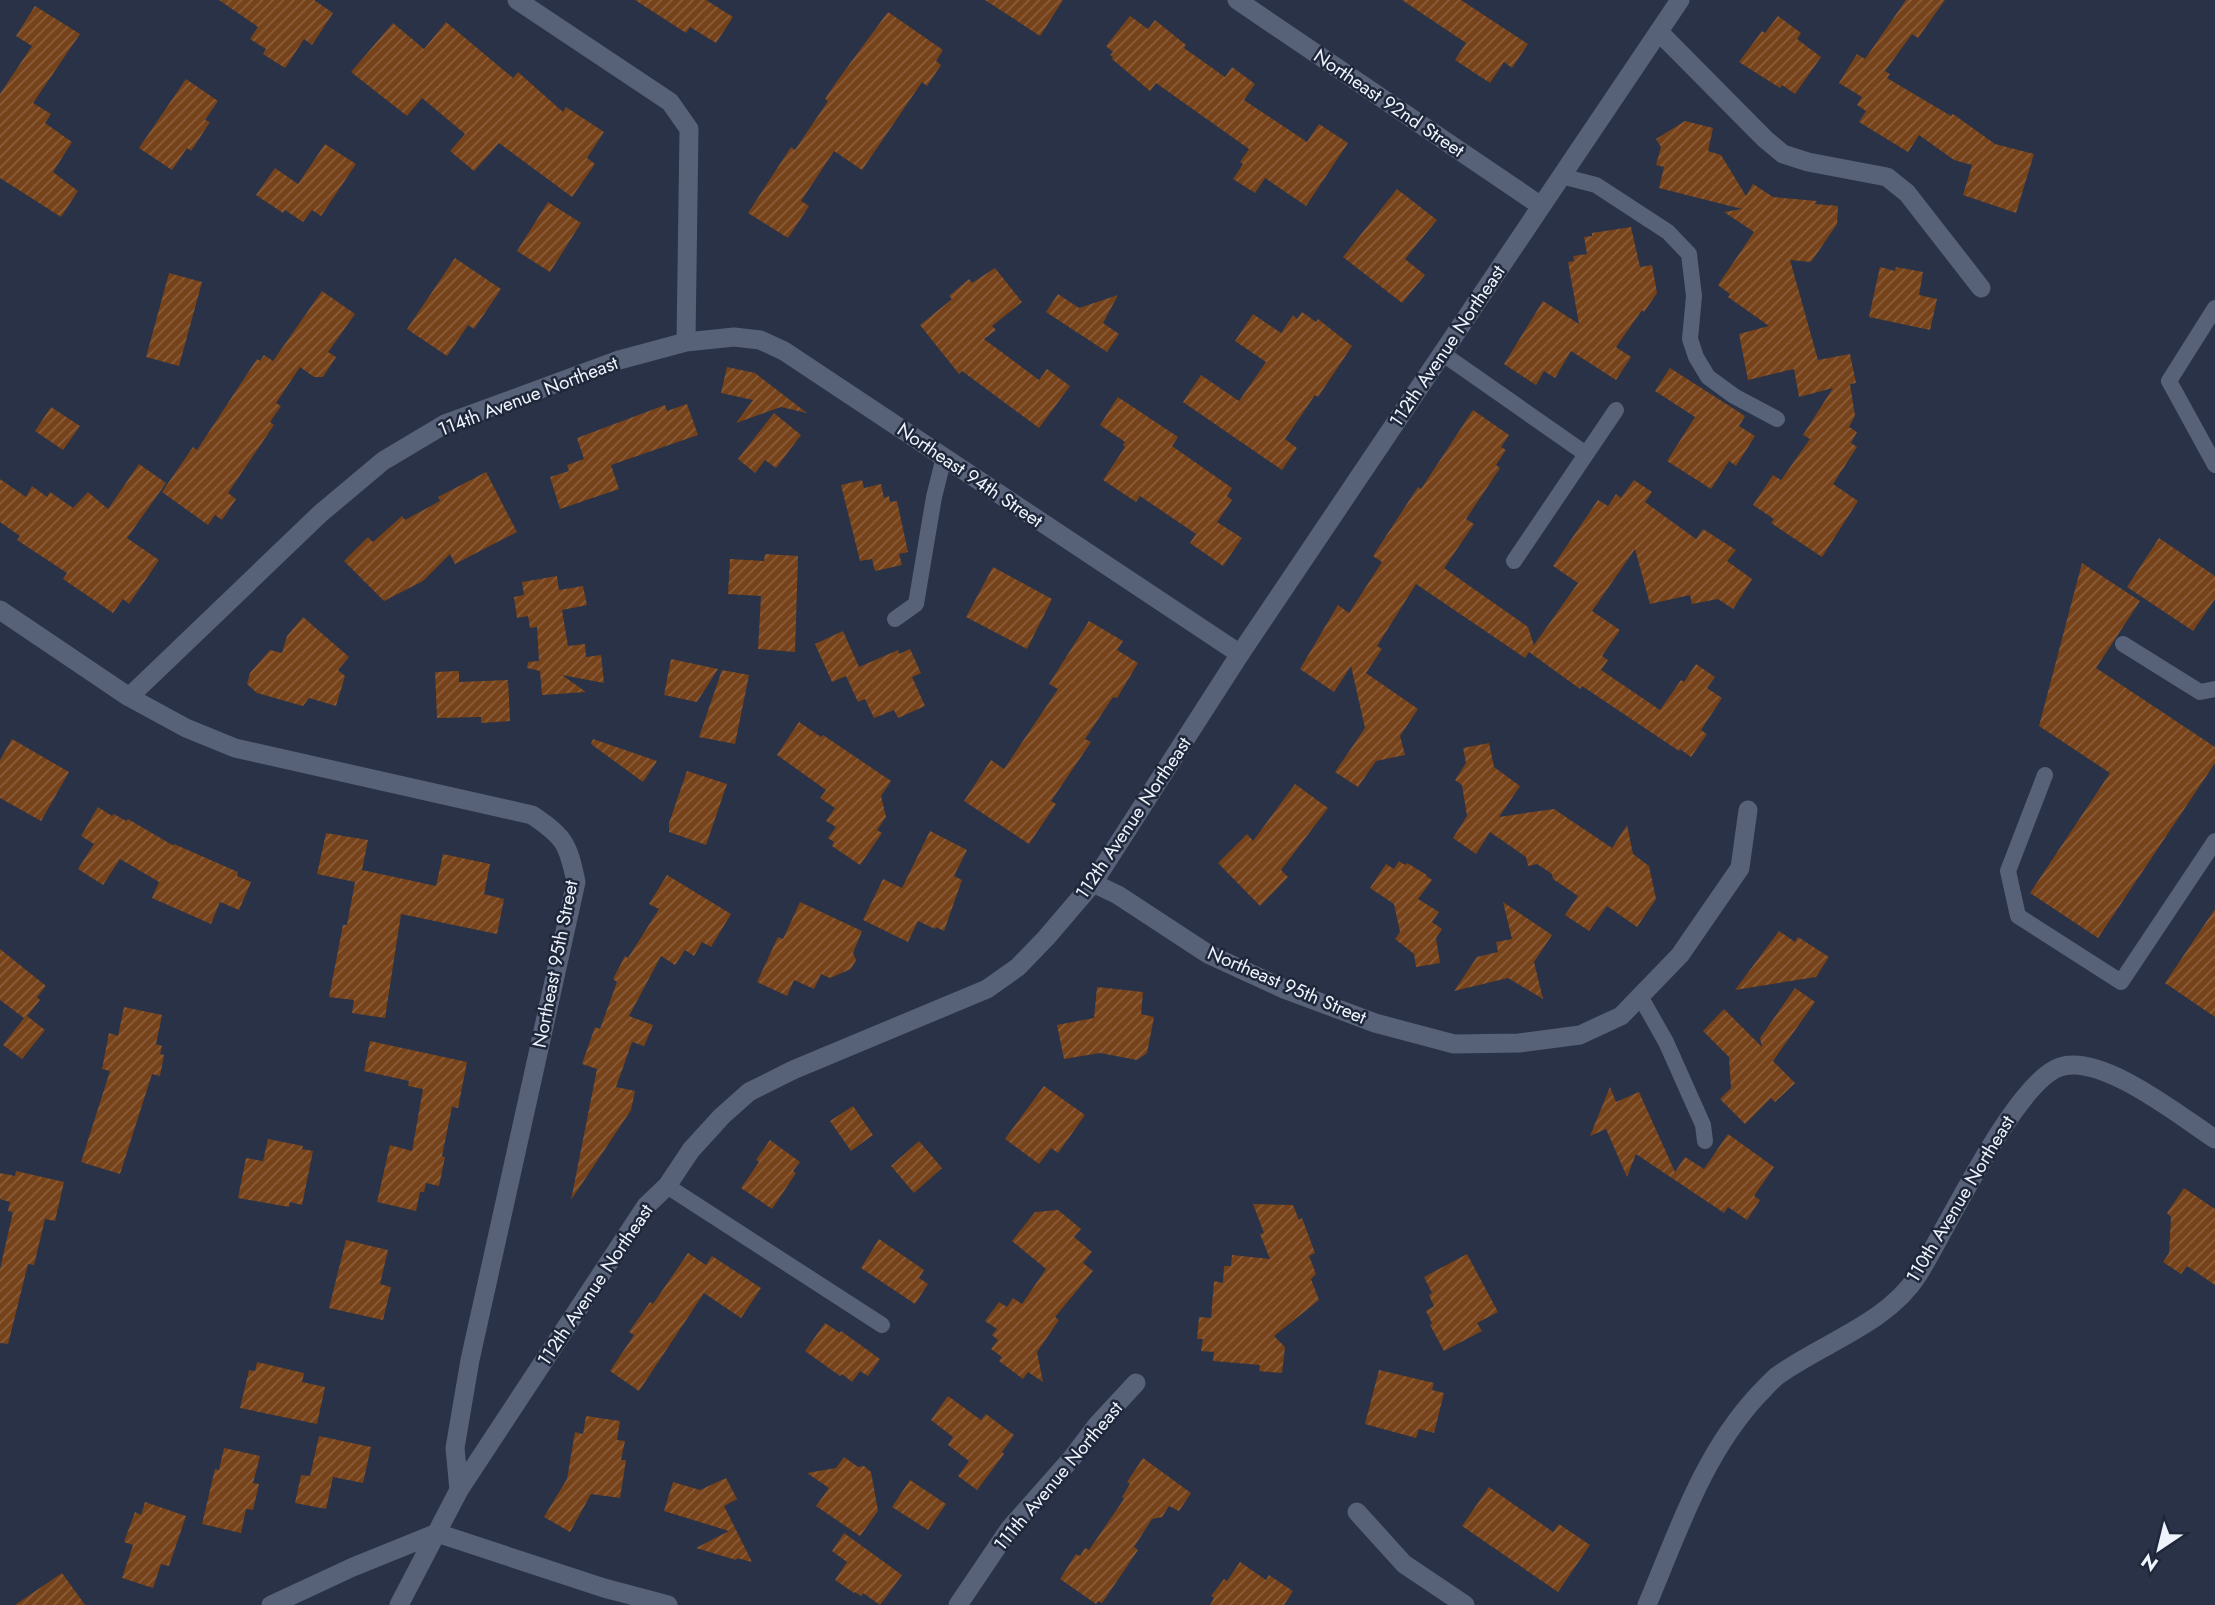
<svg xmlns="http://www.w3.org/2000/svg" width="2215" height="1605" viewBox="0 0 2215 1605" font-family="Jost,sans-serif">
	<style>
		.building { fill: url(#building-hatch) }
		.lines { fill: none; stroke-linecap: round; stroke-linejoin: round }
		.service { stroke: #576177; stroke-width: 16 }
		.minor { stroke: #576177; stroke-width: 19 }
		.tertiary { stroke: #576177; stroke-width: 19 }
		.labels { text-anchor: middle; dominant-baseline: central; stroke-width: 5; stroke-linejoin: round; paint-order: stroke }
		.street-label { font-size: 19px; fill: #eef3fd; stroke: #1f283b }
	</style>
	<defs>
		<pattern id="building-hatch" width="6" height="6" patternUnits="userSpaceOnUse" patternTransform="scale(1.75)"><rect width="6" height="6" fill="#76421a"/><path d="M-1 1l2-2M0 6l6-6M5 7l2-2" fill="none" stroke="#8a5e3c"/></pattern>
	</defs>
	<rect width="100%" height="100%" fill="#293246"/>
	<path class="building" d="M219 0H314L333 13 312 45 304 39 285 68 263 54 266 49 250 39 258 27Z
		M635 0H706L733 17 716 43 690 27 686 33Z
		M985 0H1063L1040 36Z
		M1402 0H1461L1528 44 1512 68 1504 62 1490 83 1455 60 1466 43Z
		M1906 0H1945L1918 38 1912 34 1885 71 1890 74 1887 78 1951 116 1953 114 1995 144 2034 154 2016 213 1963 195 1972 165 1954 160 1919 135 1908 152 1859 122 1866 111 1857 105 1862 97 1839 83 1857 54 1865 59Z
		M35 6 80 34 33 103 51 114 45 123 72 142 53 172 78 191 61 217 0 178V94L32 46 16 36Z
		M888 12 943 50 936 61 941 65 927 86 922 82 862 170 834 151 801 201 809 206 788 238 748 213 791 147 795 150 828 101 825 99 837 81Z
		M1130 16 1148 29 1155 20 1186 45 1184 48 1225 77 1232 67 1255 84 1244 100 1307 142 1319 124 1348 143 1306 206 1265 178 1255 193 1233 179 1243 164 1240 162 1249 149 1156 83 1150 91 1112 59 1113 57 1110 55 1113 52 1106 46Z
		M1778 16 1801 33 1797 39 1821 57 1795 94 1782 85 1780 88 1739 62 1762 31 1765 33Z
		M446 22 513 78 518 72 563 112 566 107 604 132 587 158 595 164 572 197 499 143 474 171 450 151 465 134 422 98 407 116 351 72 393 23 424 49Z
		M186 79 218 101 205 120 210 122 191 151 187 148 172 170 139 148Z
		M1685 121 1713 128 1708 151 1721 155 1746 196 1753 184 1773 197 1817 201 1815 204 1838 206 1837 224 1811 262 1790 260 1818 360 1850 354 1856 383 1850 384 1855 416 1849 427 1857 432 1851 443 1857 447 1833 484 1858 501 1822 557 1771 523 1774 519 1753 505 1773 475 1781 480 1810 439 1803 435 1833 388 1799 397 1794 369 1748 380 1739 334 1769 326 1728 297 1730 294 1718 285 1754 232 1724 212 1742 209 1659 188 1664 167 1656 165 1661 147 1656 139Z
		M325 144 356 164 321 216 312 210 303 222 285 210 283 213 256 195 275 168 298 184Z
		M1397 189 1437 220 1405 259 1425 275 1402 303 1343 257Z
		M548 202 581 223 550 272 517 251Z
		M1631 227 1640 267 1652 265 1657 293 1644 312 1642 310 1616 347 1631 357 1616 380 1571 351 1555 378 1544 371 1536 385 1504 364 1543 301 1579 324 1568 262 1574 261 1573 256 1587 254 1584 237 1592 236V233Z
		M455 258 501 289 474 329 468 325 447 356 407 329Z
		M1880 267 1895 271 1896 267 1923 272 1919 295 1937 299 1930 330 1869 317Z
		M995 268 1022 302 992 326 996 330 984 339 1039 380 1047 369 1070 386 1039 428 962 371 959 374 920 325 952 299 949 296 969 279 972 283Z
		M169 273 202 282 179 366 146 357Z
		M322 291 355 314 328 352 336 357 323 377H314L300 367 276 403 281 406 270 422 274 425 228 493 236 499 222 520 215 515 208 525 162 492 193 447 197 450 257 359 260 361 264 355 273 361Z
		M1058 294 1079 308 1118 295 1103 323 1119 334 1107 352 1046 312Z
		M1302 312 1316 322 1318 319 1352 346 1318 397 1315 395 1285 439 1297 448 1282 470 1183 402 1201 375 1239 401 1266 362 1235 341 1253 314 1281 333 1293 315 1297 319Z
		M727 367 755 373 807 413 781 407 736 423 753 400 721 393Z
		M1670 368 1745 416 1739 426 1755 436 1736 466 1729 461 1711 489 1667 461 1695 417 1655 391Z
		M1118 397 1178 437 1172 446 1232 488 1227 496 1232 500 1217 522 1242 538 1223 566 1190 543 1196 534 1140 496 1136 502 1103 480 1125 447 1123 445 1125 442 1100 425Z
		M687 404 698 435 611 465 619 489 560 509 550 477 569 471 567 465 584 459 577 438 665 405 667 411Z
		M51 407 80 426 63 450 35 431Z
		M1473 410 1509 435 1501 447 1506 450 1496 465 1500 468 1466 519 1474 524 1444 568 1528 627 1534 645 1578 583 1553 566 1598 500 1608 506 1616 494 1621 498 1634 480 1652 492 1645 502 1696 539 1703 529 1736 550 1727 561 1752 579 1733 609 1718 599 1692 604 1690 595 1650 604 1635 549 1592 611 1620 630 1602 656 1608 660 1601 670 1660 710 1681 680 1684 682 1696 664 1715 677 1707 688 1722 698 1701 730 1707 734 1691 757 1680 749 1679 751 1582 686 1580 689 1529 652 1525 658 1416 584 1377 646 1382 649 1366 673 1418 709 1400 736 1405 755 1376 761 1358 787 1335 772 1365 728 1351 666 1334 692 1300 669 1338 605 1349 613 1382 562 1373 556 1418 487 1421 489Z
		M774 413 801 435 776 468 765 460 755 473 738 459Z
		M139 464 166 483 127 538 159 560 129 604 123 599 113 613 63 579 67 573 17 540 20 536 0 522V479L26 497 32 486 47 497 50 492 73 508 88 492 108 509Z
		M486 472 517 532 455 564 450 554 423 581 384 601 344 561 368 537 373 542 402 516 405 520 440 501 438 497Z
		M862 480 864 488 881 484 884 498 889 496 890 502 897 501 908 552 899 554 902 565 875 571 872 559 860 561 841 485Z
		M2159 538 2215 576V599L2193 631 2127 587Z
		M765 554 798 556 795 652 758 649 761 596 728 594 730 559 764 561Z
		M2082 563 2140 601 2096 668 2215 747V763L2098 938 2030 893 2110 773 2039 726Z
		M993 567 1052 599 1027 649 966 617Z
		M557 576 559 590 583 586 587 605 562 610 568 646 585 644 586 657 601 655 604 683 562 675 586 692 542 695 540 671 527 668 528 662 539 661 537 627 530 628 528 616 517 618 514 597 524 595 522 582Z
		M303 617 349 657 338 670 345 676 336 706 309 698 303 706 257 693 247 684 250 673 270 650 282 653 287 636Z
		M1089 621 1123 641 1117 650 1138 663 1117 698 1113 697 1085 739 1091 742 1051 801 1056 804 1029 844 964 801 991 760 1004 769 1058 689 1049 684Z
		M843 631 859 667 898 650 899 654 910 649 921 673 912 677 925 706 898 718 894 710 874 718 865 699 858 702 846 676 832 682 815 644Z
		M671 659 718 669 697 702 664 695Z
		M722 670 749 675 735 744 699 737Z
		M459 671V682L508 680 510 721 481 723V717L437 718 435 672Z
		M799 722 821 737 823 735 891 781 881 796 886 817 877 830 882 833 860 865 832 846 834 842 828 838 836 827 826 821 835 808 820 798 826 790 777 755Z
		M12 739 69 772 41 821 0 798V760Z
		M593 739 657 761 643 782 591 744Z
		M1489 743 1494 767 1520 786 1499 817 1554 809 1612 848 1627 825 1633 854 1649 866 1656 899 1637 927 1607 906 1589 931 1565 915 1578 896 1553 879 1552 874 1537 864 1528 866 1526 857 1490 832 1476 854 1453 838 1467 816 1462 785 1455 780 1466 763 1463 748Z
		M687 771 727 784 706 845 669 832V823Z
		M1295 784 1328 808 1281 870 1288 877 1260 906 1218 863 1247 834 1253 841Z
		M98 807 112 816 114 814 126 821 128 819 174 846V844L238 872 237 876 251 882 239 910 220 902 211 924 152 898 159 882 120 859 103 885 78 869 94 844 81 836Z
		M930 831 967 850 954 876 962 880 944 931 936 927 935 929 918 921 908 942 863 920 883 879 902 888Z
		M326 833 368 840 362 870 436 886 443 854 490 864 484 894 504 899 497 934 401 914 385 1018 352 1013 354 1000 329 997 343 925H347L355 882 317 874Z
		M1399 861 1405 865 1407 863 1427 875 1426 876 1432 880 1418 899 1439 912 1432 922 1442 929 1436 938 1440 963 1416 967 1414 954 1395 939 1400 932 1394 904 1370 888 1386 864 1394 869Z
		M667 875 731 914 711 947 702 942 694 956 685 950 675 965 661 956 629 1016 653 1025 644 1046 632 1042 616 1087 635 1091 631 1110 571 1200 597 1069 582 1064 595 1027 600 1029 617 982 613 979 625 956 628 958 659 909 649 904Z
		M800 902 862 931 853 953 856 960 851 969 830 978 821 974 814 989 794 980 787 996 757 982 778 937 783 939Z
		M1503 902 1552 935 1534 962 1543 999 1508 978 1454 991 1477 957 1498 952 1496 942 1512 939Z
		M2215 909V1017L2165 983Z
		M1779 931 1795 942 1798 937 1829 957 1816 977 1735 990Z
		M0 949 46 986 37 997 40 1000 27 1016 45 1030 22 1059 3 1045 24 1018 0 1000Z
		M1097 987 1143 992 1141 1014 1154 1017 1147 1053 1137 1060 1100 1053 1064 1059 1057 1025 1094 1018Z
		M1795 988 1815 1002 1773 1061 1795 1083 1775 1102 1771 1098 1745 1124 1720 1099 1731 1088 1729 1057 1703 1031 1724 1009 1762 1047 1760 1038Z
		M124 1007 162 1015 156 1044 162 1046 160 1054 164 1055 160 1076 152 1074 120 1174 81 1162 110 1071 102 1069 109 1033 118 1036Z
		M370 1041 467 1062 458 1108 452 1107 442 1156 445 1157 439 1186 426 1183 424 1192H420L416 1211 377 1202 390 1145 412 1151 423 1089 408 1086 409 1081 364 1071Z
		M1044 1086 1085 1115 1058 1153 1051 1148 1039 1164 1005 1139Z
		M1610 1087 1616 1102 1639 1092 1675 1172 1685 1157 1704 1169 1728 1134 1774 1167 1754 1196 1760 1200 1747 1220 1728 1207 1724 1213 1636 1154 1627 1177 1606 1129 1590 1136Z
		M853 1106 873 1135 851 1151 830 1121Z
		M268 1139 303 1146 302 1149 313 1151 302 1205 290 1202 289 1207 238 1198 246 1158 263 1161Z
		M770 1140 800 1162 793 1171 796 1173 772 1209 741 1188 759 1162 756 1160Z
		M919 1141 942 1168 914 1193 891 1166Z
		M16 1171 64 1182 55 1221 45 1219 34 1265 28 1264 8 1344 0 1343V1269L13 1212 8 1211 10 1202 0 1199V1173L15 1176Z
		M2184 1188 2215 1209V1285L2187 1266 2181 1274 2163 1262 2169 1253 2171 1217 2167 1213Z
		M1253 1204 1293 1205 1299 1220 1302 1218 1315 1253 1309 1256 1316 1274 1311 1279 1319 1300 1274 1336 1285 1347 1282 1373 1259 1371 1260 1365 1213 1361 1214 1352 1201 1351 1203 1339H1197L1199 1317 1211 1318 1214 1281 1223 1283 1224 1266H1231L1232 1255 1270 1259 1260 1234 1264 1233Z
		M1058 1210 1081 1229 1074 1237 1092 1252 1083 1263 1093 1271 1055 1317 1059 1320 1037 1352 1043 1382 1028 1372 1023 1379 999 1361 1002 1357 991 1349 998 1340 992 1335 997 1329 985 1321 999 1302 1007 1307 1013 1298 1022 1304 1046 1269 1012 1241 1035 1212Z
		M879 1239 924 1270 919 1278 928 1284 915 1304 861 1268Z
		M346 1240 388 1250 380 1284 391 1287 383 1320 329 1308Z
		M688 1253 706 1265 712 1256 761 1288 741 1318 704 1293 639 1391 610 1371 634 1335 629 1332 650 1302 653 1304Z
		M1467 1254 1498 1312 1477 1323 1482 1331 1444 1351 1430 1325 1432 1323 1426 1311 1434 1306 1429 1295 1432 1293 1424 1277Z
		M825 1323 840 1333 841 1331 880 1359 868 1376 860 1371 852 1382 842 1374 840 1376 805 1351Z
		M257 1362 304 1373 302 1382 325 1387 317 1424 240 1408 249 1370 255 1371Z
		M1379 1370 1434 1383 1432 1390 1444 1393 1434 1433 1419 1429 1416 1438 1365 1424Z
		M948 1396 981 1420 986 1414 1014 1435 1002 1452 1004 1454 977 1490 958 1476 969 1461 948 1445 953 1437 931 1420Z
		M586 1416 620 1421 617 1440 625 1441 621 1460H626L620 1498 591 1494 570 1532 544 1517 567 1479 575 1432 583 1434Z
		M319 1436 371 1447 363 1483 333 1477 326 1509 295 1503 301 1475 310 1476Z
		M224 1448 260 1456 253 1483 259 1484 253 1510 246 1509 241 1533 202 1524 215 1469 219 1470Z
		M844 1457 858 1467 864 1466 871 1472 878 1511 860 1536 816 1506 829 1488 807 1473 836 1468Z
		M1143 1458 1191 1493 1179 1511 1169 1506 1162 1517 1152 1519 1134 1547 1138 1550 1102 1603 1098 1601 1096 1604 1060 1579 1076 1554 1080 1556 1085 1548 1089 1550 1124 1499 1122 1497 1130 1484 1127 1482Z
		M726 1478 737 1499 724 1506 752 1562 737 1558 736 1560 696 1548 729 1531 664 1511 673 1482 700 1490Z
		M910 1480 946 1504 928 1530 892 1507Z
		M1489 1487 1553 1532 1559 1524 1590 1545 1558 1592 1462 1526Z
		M145 1502 186 1516 169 1566 161 1564 153 1588 122 1578 133 1545 124 1542 135 1512 141 1515Z
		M844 1533 902 1575 880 1605 863 1593 861 1596 855 1592 854 1593 835 1580 847 1562 832 1551Z
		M1240 1562 1266 1580 1269 1575 1293 1591 1284 1605H1210L1214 1598 1211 1596 1224 1579 1227 1581Z
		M62 1573 85 1605H15Z"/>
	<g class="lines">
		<path class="service" d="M1561 176 1596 185 1668 232 1689 254 1694 296 1690 339 1696 357 1708 377 1734 396 1777 419
			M2215 308 2169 381 2215 465
			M1443 354 1586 454
			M1514 561 1616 410
			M895 619 916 604 934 497 944 457
			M2123 644 2200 692 2215 689
			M2045 775 2008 871 2018 916 2121 982 2215 841
			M1640 996 1666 1042 1703 1125 1705 1141
			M667 1186 882 1325"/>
		<path class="minor" d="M517 0 670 102 689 129 686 342
			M1237 0 1541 206
			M1659 32 1765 139 1783 154 1808 162 1887 177 1907 193 1981 288
			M0 610 129 697 186 728 235 748 532 815C565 837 568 844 576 882L470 1360 455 1448 459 1490
			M129 697 321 513 383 461 445 424 619 360 686 342 734 337 760 340 784 351 1240 654
			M1093 883 1118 895 1208 954 1284 989 1375 1023 1454 1044 1519 1043 1580 1035 1621 1016 1680 955 1740 868 1748 810
			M1357 1512 1404 1564 1465 1605
			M271 1605 353 1567 437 1533 604 1588 668 1605
			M958 1605 1010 1528 1072 1458 1097 1425 1136 1383
			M1647 1605C1678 1532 1703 1454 1758 1395 1764 1389 1770 1382 1777 1376 1822 1343 1887 1324 1918 1275 1946 1230 2015 1082 2060 1067 2102 1053 2181 1117 2215 1139"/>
		<path class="tertiary" d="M399 1605 459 1490 646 1206 667 1186 691 1150 722 1116 749 1092 793 1070 987 989 1018 967 1046 938 1093 883 1240 654 1680 0"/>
	</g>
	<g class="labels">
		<g class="street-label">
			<text transform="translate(1389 103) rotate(34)">Northeast 92nd Street</text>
			<text transform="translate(1447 346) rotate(-56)">112th Avenue Northeast</text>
			<text transform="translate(528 396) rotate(-21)">114th Avenue Northeast</text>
			<text transform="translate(970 475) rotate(34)">Northeast 94th Street</text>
			<text transform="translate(1133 818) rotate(-56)">112th Avenue Northeast</text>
			<text transform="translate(555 964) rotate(-79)">Northeast 95th Street</text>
			<text transform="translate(1287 985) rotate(23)">Northeast 95th Street</text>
			<text transform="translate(1960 1199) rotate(-59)">110th Avenue Northeast</text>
			<text transform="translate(595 1285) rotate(-56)">112th Avenue Northeast</text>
			<text transform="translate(1058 1476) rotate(-50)">111th Avenue Northeast</text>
		</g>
	</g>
	<g transform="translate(2159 1549) rotate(215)" stroke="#1f283b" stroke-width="5" paint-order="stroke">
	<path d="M0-5L12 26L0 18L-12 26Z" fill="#eef3fd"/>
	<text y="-10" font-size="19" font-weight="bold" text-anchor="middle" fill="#eef3fd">N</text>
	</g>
</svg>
